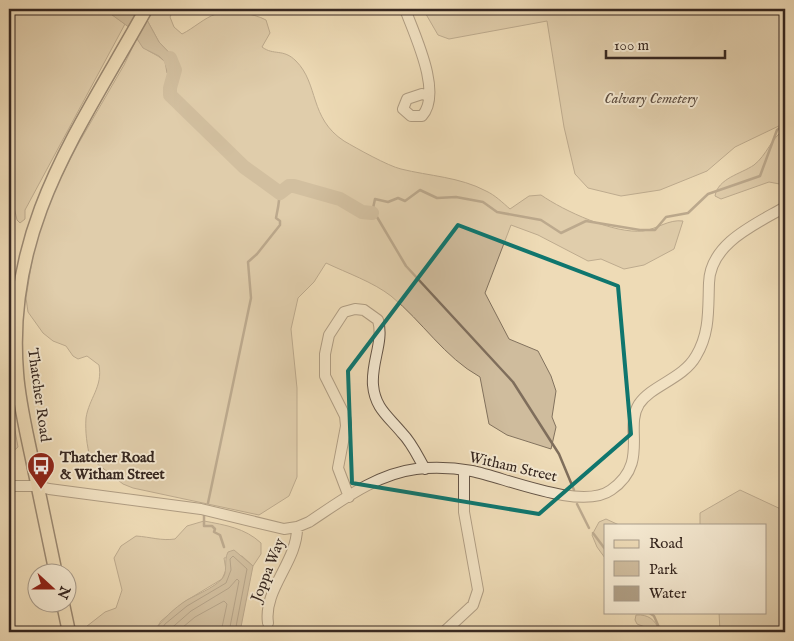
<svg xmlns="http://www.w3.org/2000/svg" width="794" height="641" viewBox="0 0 794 641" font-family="'IM FELL English',serif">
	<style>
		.green { fill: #cfbc9d; stroke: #82725e }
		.water { fill: #af9e84; stroke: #7f6e5c }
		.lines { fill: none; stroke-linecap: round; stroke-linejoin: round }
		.shore { stroke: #726252; stroke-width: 1 }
		.stream { stroke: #7f6e5c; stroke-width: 2.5 }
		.river { stroke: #af9e84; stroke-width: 14 }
		.minor-casing { stroke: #645446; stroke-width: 12 }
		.major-casing { stroke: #362720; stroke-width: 15 }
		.minor { stroke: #f4e8d0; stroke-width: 10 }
		.major { stroke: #eedbb7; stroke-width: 12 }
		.marked { fill: none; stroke: #0f766e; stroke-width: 4; stroke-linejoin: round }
		.labels { text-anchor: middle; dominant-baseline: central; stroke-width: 4; stroke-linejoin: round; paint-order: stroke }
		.park-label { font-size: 15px; font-style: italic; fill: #5c4c3f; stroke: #f4e8d0 }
		.street-label { font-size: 15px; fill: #362720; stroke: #f4e8d0 }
		.poi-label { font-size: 15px; font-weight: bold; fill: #362720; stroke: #f4e8d0; text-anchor: start }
	</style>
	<rect width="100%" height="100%" fill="#eedbb7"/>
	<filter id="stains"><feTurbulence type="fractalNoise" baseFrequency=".004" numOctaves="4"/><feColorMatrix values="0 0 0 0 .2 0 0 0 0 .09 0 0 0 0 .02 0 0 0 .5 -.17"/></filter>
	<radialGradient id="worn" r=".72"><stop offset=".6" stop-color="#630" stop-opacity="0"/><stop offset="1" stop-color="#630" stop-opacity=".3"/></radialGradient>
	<path class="green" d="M9 9H104L125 24 25 210V219L20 223 17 220 9 186Z
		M153 9H174L170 17 174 27 182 34C194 28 204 18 216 14 231 10 253 13 266 20L270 33 262 47C274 56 283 48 296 61 319 84 309 118 344 141 356 148 388 166 401 169 429 176 460 177 486 191 495 195 503 203 510 209L529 196 541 195C564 211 614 234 643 231 657 229 669 219 683 221L674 249 644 265 624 269 601 259 588 261 538 235 511 225 485 293 509 339 538 351 551 376 556 391 552 417 556 427 551 449 507 435 489 424 480 377C444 357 423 322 391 296 373 282 347 273 326 263L314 282 298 298 291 329 297 388V477L289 496 259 515 133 488 123 484 90 458C87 445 85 432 86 418 89 398 103 387 99 365L87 356 78 359 73 356 66 346 53 341 43 333 28 312 26 298 36 236 52 195 77 146 124 65 137 38C147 55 153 50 165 62H178L159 42 147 20Z
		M423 9H785V123L735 147 707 171 660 190 621 196 588 188 575 174 564 127 547 21 449 39 438 35Z
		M785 129V185L769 182 721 199 715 196C718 178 741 174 754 165 767 155 771 138 785 129Z
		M9 397 18 447 9 455Z
		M740 490 785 511V632H720L719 612H765V525H700V513Z
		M606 519 619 525H605V558L597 547 592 535 599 522Z
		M204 521C225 525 245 528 261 543V554L253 566 242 556 224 558 226 570 222 579 184 602 161 621 154 632H82V630L105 612 116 608 122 590 114 558 121 546 136 536C151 537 161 541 175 539L187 526Z
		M636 615C648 614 656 620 659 631L665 628 670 632H647L645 627 637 624 635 620Z"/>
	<path class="water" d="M104 9H131L147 20 159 42 178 62V71L175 76 167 73 165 62 159 56 143 48 130 28Z
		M234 550 253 566 240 632H154C162 620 174 608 187 600 198 594 211 589 221 580 229 573 223 561 228 552Z"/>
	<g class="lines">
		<path class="shore" d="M160 632 165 624 187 606 226 583 231 570 230 559 233 556 247 569 235 632
			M167 632 191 611 229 588 237 579 239 581 229 632
			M177 632 195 617 224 601 227 604 221 632"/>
		<path class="stream" d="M574 490 559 454 513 382 406 266 377 217 372 213 375 199 388 202 398 198 405 201 420 190 437 198 456 197 483 202 497 212 541 220 561 233 586 221 640 230H655L666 217 688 213 708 194 760 176 777 130 785 124
			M208 503 251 298 248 262 257 254 280 225V221L276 218C278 209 279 202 280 193
			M577 504 589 528
			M204 515V526H212L215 529 214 532 220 535 224 547
			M593 533 605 549
			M648 612 654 616 661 632"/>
		<path class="river" d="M170 58 175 70 170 88V95L244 167 280 193 289 186H294L340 199 362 212 372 213"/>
		<defs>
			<path id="minor" d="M405 9C414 34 443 93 422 116H411L403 109 407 99 422 94 429 96
				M9 486H38L49 489 201 509 284 529 297 527 309 522C341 501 376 474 416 469 434 467 455 468 472 471 506 478 582 511 611 490 650 463 624 428 639 404 652 385 683 379 696 356 710 333 708 309 709 283 710 243 756 224 785 207
				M349 497 338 468 346 426 345 416 325 376V354L329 335 344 312 355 309 364 310 378 320C384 342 371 362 373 385 375 408 388 416 402 433 412 443 418 457 425 469
				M9 598V615
				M268 623C263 589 298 561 297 527
				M444 632 473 605 478 590 464 512V470"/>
			<path id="major" d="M56 574C48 535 40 497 32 459 26 430 19 402 17 373 5 227 79 130 146 9
				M63 604 69 632"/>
		</defs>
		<use href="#minor" class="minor-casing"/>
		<use href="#major" class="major-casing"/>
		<use href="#minor" class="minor"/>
		<use href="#major" class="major"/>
	</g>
	<path d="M0 0H794V641H0ZM458 225 618 286 631 434 539 514 352 483 348 371Z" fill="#eedbb7" fill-opacity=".55" fill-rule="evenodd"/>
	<path class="marked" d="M458 225 618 286 631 434 539 514 352 483 348 371Z"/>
	<defs>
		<symbol id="bus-pin" viewBox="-11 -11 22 30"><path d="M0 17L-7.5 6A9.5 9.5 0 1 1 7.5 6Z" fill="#8f2418" stroke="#f4e8d0"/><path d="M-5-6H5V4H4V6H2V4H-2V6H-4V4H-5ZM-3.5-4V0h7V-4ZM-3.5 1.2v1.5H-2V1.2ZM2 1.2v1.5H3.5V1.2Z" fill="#fff"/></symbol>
	</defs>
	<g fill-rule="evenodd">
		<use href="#bus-pin" x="25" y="450" width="32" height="43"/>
	</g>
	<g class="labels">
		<g class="park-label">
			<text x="651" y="98">Calvary Cemetery</text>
		</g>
		<g class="street-label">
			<text transform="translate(39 395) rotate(82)">Thatcher Road</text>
			<text transform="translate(513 467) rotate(13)">Witham Street</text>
			<text transform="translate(268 570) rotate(-68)">Joppa Way</text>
		</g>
		<g class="poi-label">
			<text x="60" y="457">Thatcher Road<tspan x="60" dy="17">&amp; Witham Street</tspan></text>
		</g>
	</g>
	<rect width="794" height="641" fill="none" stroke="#eedbb7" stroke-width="30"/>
	<rect x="10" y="10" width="774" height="621" fill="none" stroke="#362720" stroke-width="2.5"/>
	<rect x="15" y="15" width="764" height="611" fill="none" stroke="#362720"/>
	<rect x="604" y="524" width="162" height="90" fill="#f4e8d0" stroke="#a89b8a"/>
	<rect x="614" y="540" width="25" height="8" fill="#eedbb7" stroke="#a89b8a"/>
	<text x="649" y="548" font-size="15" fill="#362720">Road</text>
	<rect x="614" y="561" width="25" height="15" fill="#cfbc9d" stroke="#a89b8a"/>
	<text x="649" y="574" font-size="15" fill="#362720">Park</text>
	<rect x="614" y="586" width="25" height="15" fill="#af9e84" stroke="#a89b8a"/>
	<text x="649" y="598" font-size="15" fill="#362720">Water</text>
	<g transform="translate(52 588) rotate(111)"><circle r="24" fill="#f4e8d0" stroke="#a89b8a"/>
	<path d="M0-4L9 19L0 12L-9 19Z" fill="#8f2418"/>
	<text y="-8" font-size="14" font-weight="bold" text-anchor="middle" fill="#362720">N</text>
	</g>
	<path d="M606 50v8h119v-8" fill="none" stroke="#362720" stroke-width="2.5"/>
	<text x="614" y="50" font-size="15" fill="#362720" stroke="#f4e8d0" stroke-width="4" paint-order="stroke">100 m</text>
	<rect width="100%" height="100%" filter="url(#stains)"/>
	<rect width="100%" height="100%" fill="url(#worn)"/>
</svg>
